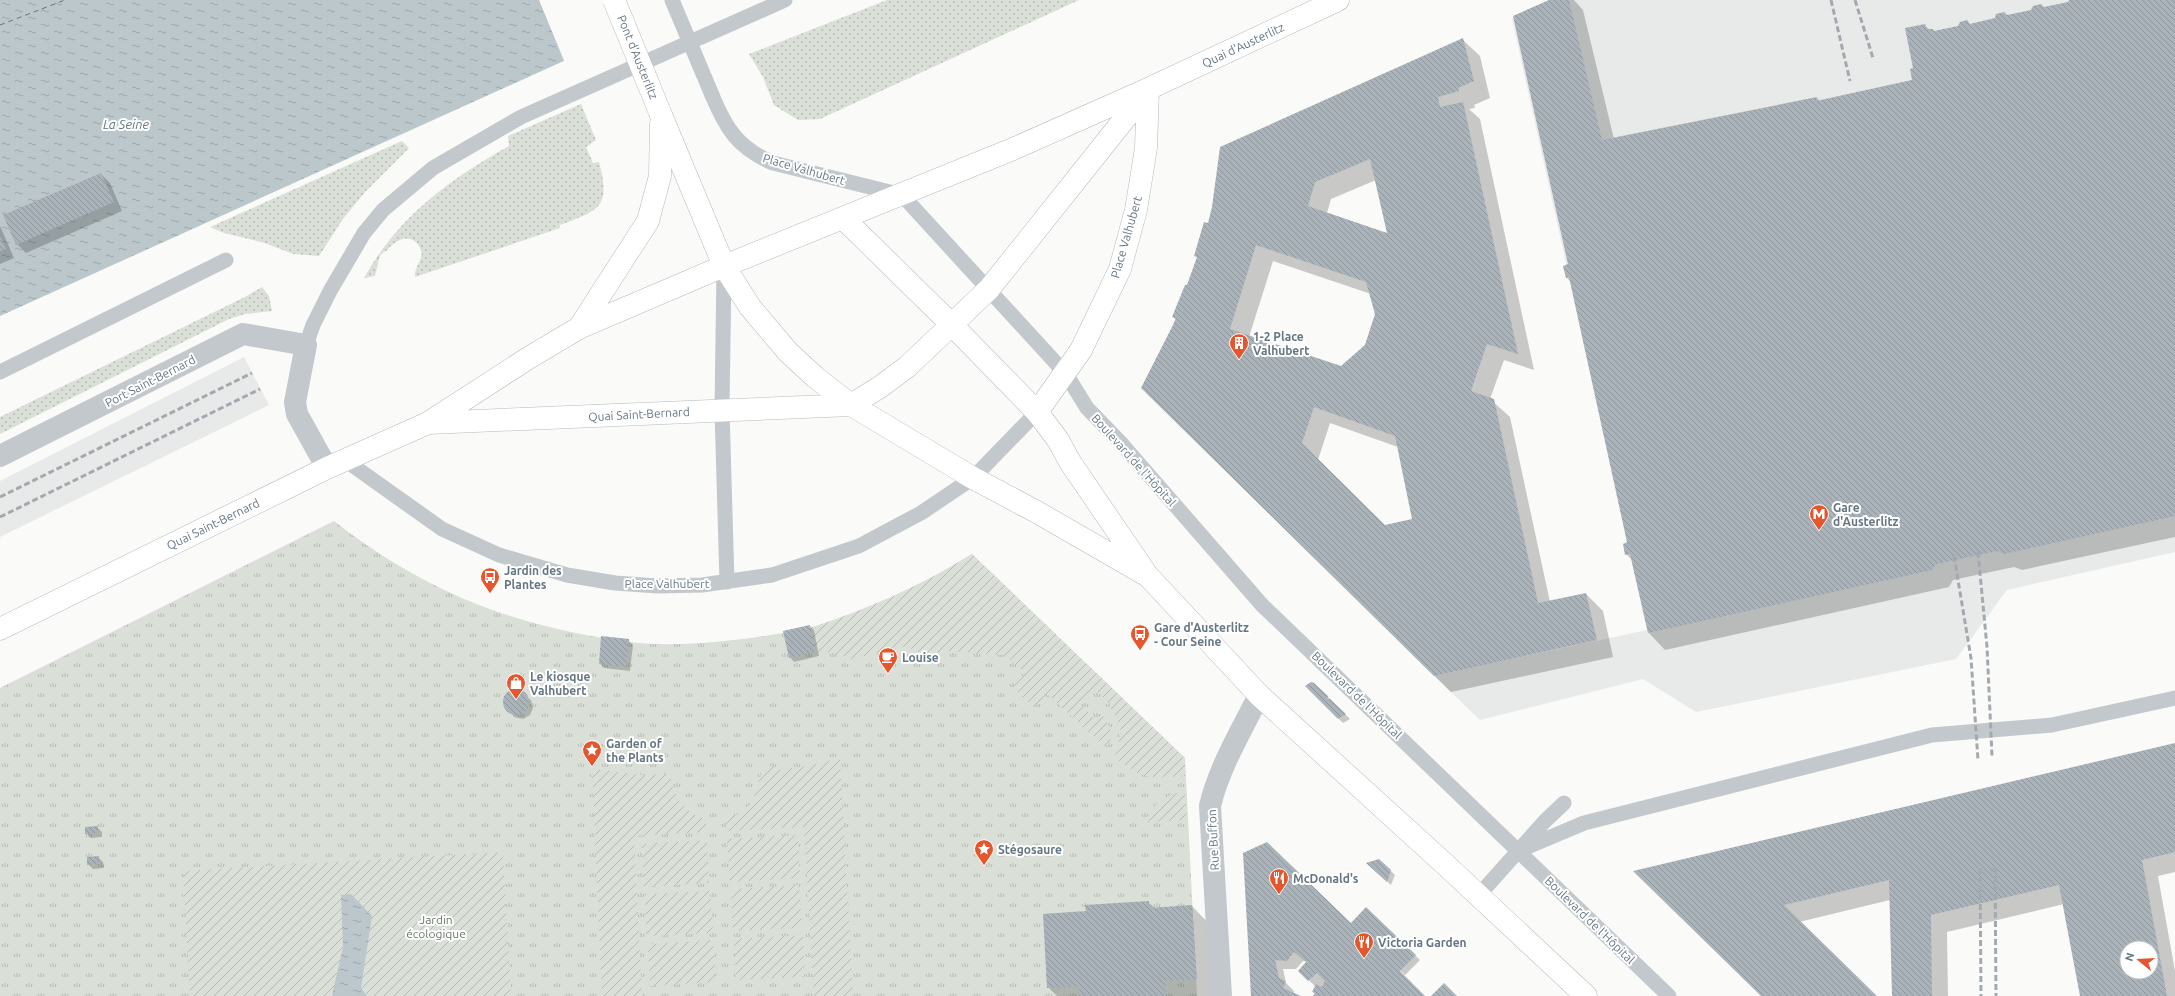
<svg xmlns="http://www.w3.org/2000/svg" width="2175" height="996" viewBox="0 0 2175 996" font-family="Ubuntu,sans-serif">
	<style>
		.built { fill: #e8e9e9 }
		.grass { fill: url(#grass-dots) }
		.park { fill: url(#park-tufts) }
		.garden { fill: url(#garden-furrows) }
		.water { fill: url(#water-ripples) }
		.pier { fill: #fafaf8 }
		.shadow { fill: #0003; fill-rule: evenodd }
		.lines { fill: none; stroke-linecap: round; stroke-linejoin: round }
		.ferry { stroke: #60757c; stroke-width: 1; stroke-dasharray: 5 4; stroke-linecap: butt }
		.building { fill: url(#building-back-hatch); fill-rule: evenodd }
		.primary-casing { stroke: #b5babe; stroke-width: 23 }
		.lane { stroke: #c3c8cc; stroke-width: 15 }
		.street { stroke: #c3c8cc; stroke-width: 22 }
		.primary { stroke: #fff; stroke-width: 22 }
		.rail { stroke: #a2aab0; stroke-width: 3; stroke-dasharray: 6 3; stroke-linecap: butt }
		.primary-bridge-casing { stroke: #b5babe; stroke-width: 23; stroke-linecap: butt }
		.lane-bridge { stroke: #c3c8cc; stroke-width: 15 }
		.primary-bridge { stroke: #fff; stroke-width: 22 }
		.labels { text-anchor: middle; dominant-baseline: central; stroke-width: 4; stroke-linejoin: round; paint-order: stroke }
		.street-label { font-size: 12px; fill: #657683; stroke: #fff }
		.poi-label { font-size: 12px; font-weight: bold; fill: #657683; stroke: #fff; text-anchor: start }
		.park-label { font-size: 12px; fill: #687a64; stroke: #fff }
		.water-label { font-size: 13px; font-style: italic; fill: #60757c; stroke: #fff }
	</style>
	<defs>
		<pattern id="grass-dots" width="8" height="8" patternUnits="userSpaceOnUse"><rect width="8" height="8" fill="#dadfd7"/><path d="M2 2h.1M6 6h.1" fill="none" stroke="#b4b9b4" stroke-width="1.8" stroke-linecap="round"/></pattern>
		<pattern id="park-tufts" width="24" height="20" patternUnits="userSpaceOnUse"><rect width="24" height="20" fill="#dadfd7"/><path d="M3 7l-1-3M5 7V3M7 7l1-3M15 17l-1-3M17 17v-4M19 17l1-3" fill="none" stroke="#b4b9b4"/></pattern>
		<pattern id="garden-furrows" width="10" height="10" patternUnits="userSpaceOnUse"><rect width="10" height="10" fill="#dadfd7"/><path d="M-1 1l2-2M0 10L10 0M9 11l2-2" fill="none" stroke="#b4b9b4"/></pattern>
		<pattern id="water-ripples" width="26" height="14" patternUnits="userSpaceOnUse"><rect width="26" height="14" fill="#bbc7cb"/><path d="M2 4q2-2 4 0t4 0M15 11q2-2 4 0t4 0" fill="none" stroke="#9ca6aa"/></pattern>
		<pattern id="building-back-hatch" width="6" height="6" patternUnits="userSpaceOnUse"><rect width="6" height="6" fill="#aab3b9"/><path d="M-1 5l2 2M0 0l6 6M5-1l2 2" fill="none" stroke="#8e969c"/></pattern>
	</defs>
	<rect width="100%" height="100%" fill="#fafaf8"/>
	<path class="built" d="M1559 0H2175V552L2007 590 1956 659 1696 712 1643 679 1480 720 1434 676 1647 630 1512 19Z
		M244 357 269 405 0 537V481Z"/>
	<path class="grass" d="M887 0H1079L820 119 798 120 774 105 763 77 749 54Z
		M581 104 596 140 586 147 593 163 599 162C611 207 600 210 560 225V228L415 277C414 267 424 259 421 250 414 232 398 238 389 248 387 251 383 252 381 254 378 259 377 270 375 276L364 278C399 216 449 180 509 146L508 136Z
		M402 141 409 148 365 192 343 219 319 256 293 254 265 243 224 233 210 227Z
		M262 287 269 296 272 311 245 314 229 319 0 434V417L245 297Z"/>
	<path class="park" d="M334 521C425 592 515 627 629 642 678 648 735 641 783 633V631L810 625V628C868 609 921 586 972 554L1185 758 1197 996H0V688Z"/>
	<path class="garden" d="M972 554 1185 758V776C1151 778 1142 781 1115 757L1121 731 1117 719 1110 707 1111 705 1095 689 1080 705 1096 720 1102 714C1108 723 1115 735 1108 745L1104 746 1047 694 1034 707 1013 687 1025 673 1009 658 1003 655C985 654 967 651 949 651 931 652 924 657 907 646L852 659 830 652H815L810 628C868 609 921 586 972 554Z
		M840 758 853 996H814L804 827 727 831 726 817C731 816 737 815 742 812 761 800 755 773 768 766L776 767 781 770 807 766Z
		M592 769 644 775 670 774C673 797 684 813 706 819L707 832 634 836 642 996H602Z
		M1185 791 1187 820 1145 822C1153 803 1165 795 1185 791Z
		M798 835 800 878 730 882 727 839Z
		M707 840 709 883 644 887 642 844Z
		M503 852 511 996H190L183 871Z
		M799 885 802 928 733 931 731 889Z
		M710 891 713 933 646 936 645 894Z
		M803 935 805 977 736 980 734 939Z
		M713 940 716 982 650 986 648 944Z"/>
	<path class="water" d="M0 0H706L566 60 0 316Z
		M351 894 372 916 361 988 367 996H332L343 947 341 895Z"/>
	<path class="pier" d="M539 0H708L565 63Z"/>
	<path class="shadow" d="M1551 0H1574L1583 10 1614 139 1817 98 1820 101 1913 80 1924 25 1933 32 2070 3V0H2175V537L2022 570 2014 567 1953 580 1949 587 1665 650 1649 633 1632 560 1626 554 1628 543 1572 283 1567 278 1564 267 1569 265Z
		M1463 40 1480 56 1490 98 1474 105 1475 108 1469 109 1480 119 1534 370 1504 360 1490 399 1510 417 1550 602 1586 594 1603 611 1613 657 1451 692 1159 404 1176 320 1173 317 1188 287 1198 258 1196 256 1208 224ZM1376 180 1388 234 1327 213 1331 199ZM1273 261 1371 294 1376 314 1365 345 1341 367 1249 337ZM1330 423 1398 447 1413 520 1384 526 1318 460Z
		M101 174 110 183 122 211 26 253 17 244Z
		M0 226 14 258 0 264Z
		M809 626 814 630 819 656 794 662 790 657Z
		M628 640 633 645 630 671 604 668 600 663Z
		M1306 686 1327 696 1350 719 1343 723Z
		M516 690 531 700 533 708 530 715 523 719 514 717 504 702 506 695Z
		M2175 744V872L2158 876 2175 971V996H2081L2064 904 1947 932 1948 996H1893L1890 900 1799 922 1876 996H1762L1651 888ZM2127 948H2151V972H2127Z
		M97 827 102 832V837L91 838 86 833Z
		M1244 853 1424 996H1314L1315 994 1313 991 1316 987 1299 971 1307 962 1306 961H1303L1296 969H1283L1286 983 1294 991 1293 993 1299 996H1252Z
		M99 858 103 862 104 868 93 869 88 864Z
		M1368 863 1390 870 1395 875 1391 885Z
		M1149 903 1155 908 1192 906 1213 928 1217 996H1057L1048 987 1087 912Z
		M1366 908 1420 960 1405 975 1352 923Z"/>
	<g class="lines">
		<path class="ferry" d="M0 25 65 0"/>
	</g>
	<path class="building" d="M1549 0H1569L1602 140 1817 97 1816 101 1912 80 1910 69 1913 68 1905 28 1925 24 1927 29H1933L1934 31 1958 26 1960 22 1967 20 1970 24 1995 18 1996 14 2004 12 2007 15 2031 10 2033 6 2041 4 2044 7 2068 2 2069 0H2175V516L2004 554 1997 551 1936 564 1932 570 1648 633 1630 554 1625 555 1623 544 1627 542 1569 277 1566 278 1563 266 1568 264 1513 16Z
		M1463 38 1474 81 1458 88 1459 91 1438 97 1440 107 1463 102 1518 354 1487 344 1471 391 1494 399 1538 603 1586 593 1597 640 1434 676 1141 388 1173 325 1176 318 1172 317 1185 285H1187L1197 257 1194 256 1204 222 1208 223 1212 207 1220 147ZM1370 159 1387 233 1308 206 1315 182ZM1256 245 1366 282 1375 314 1365 345 1341 366 1230 329ZM1314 407 1395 436 1412 519 1385 525 1302 443Z
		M101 173 114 202 16 245 3 215Z
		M0 236 6 249 0 251Z
		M810 625 815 652 789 658 783 631Z
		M601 636 629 639 626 667 599 664Z
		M1311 682 1314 683 1328 696 1327 699H1330L1346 714 1338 719 1305 686Z
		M503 702a13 13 0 1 1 26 0a13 13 0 1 1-26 0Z
		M2175 743V852L2142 860 2167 996H2080L2059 885 1931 915 1932 996H1892L1889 880 1784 905 1877 996H1761L1633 871ZM2127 948H2151V972H2127Z
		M98 826V833L85 834V827Z
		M1267 842 1351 923 1366 907 1416 955 1400 971 1425 996H1313L1315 993 1312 992 1316 984 1322 987 1325 981 1317 973 1308 981 1298 971 1306 962 1294 952 1287 961 1275 960 1279 978 1286 981 1283 988 1301 996H1251L1243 853Z
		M99 856 100 864 87 865V857Z
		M1379 859 1391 870 1387 882 1366 863Z
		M1149 901V908L1192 905 1197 979 1165 981 1166 996H1079V986L1047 988 1043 914 1086 911 1085 905Z
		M1444 983 1457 996H1431Z"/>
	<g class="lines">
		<defs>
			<path id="primary" d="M661 115 724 266 750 307 788 352 815 377 851 405 973 478 1035 511 1148 576 1259 695 1448 867 1586 996
				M844 219 951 324 1037 412 1058 440 1070 462 1145 572
				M579 328 648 221 660 176 661 124
				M1037 412 1081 350 1120 269 1136 210 1146 148 1148 89
				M429 423 851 405 880 387 907 367 989 289 1146 92
				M0 629 327 468 428 423 530 357 579 328 724 266 1013 149 1148 89 1338 0"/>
		</defs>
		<use href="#primary" class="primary-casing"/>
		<path class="lane" d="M712 95C726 129 738 148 773 163L902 195 1066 374 1087 408 1120 442 1262 605 1669 996
			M724 267 722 410 727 582
			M306 345 313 325 330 291 364 233 383 210 433 168 521 117 785 0
			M0 372 226 260
			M345 460 442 529 499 555 567 575 615 583 658 586 702 585 772 575 859 546 921 513 973 478 1037 412
			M1518 851 1584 823 1932 735 2052 725 2175 698
			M1479 895 1545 821 1564 803"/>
		<path class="street" d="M0 456 243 334 306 345 295 402 297 414 327 468
			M1221 996 1210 806C1219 767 1242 730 1259 695"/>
		<use href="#primary" class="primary"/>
		<path class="rail" d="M1831 0 1850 81
			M1855 0 1873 58
			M0 497 252 373
			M0 517 260 389
			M1978 552 1987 647 1992 756
			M1954 556 1971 658 1978 760
			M1995 867 1996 996
			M1980 868 1981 996"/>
		<defs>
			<path id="primary-bridge" d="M614 0 661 115"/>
		</defs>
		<use href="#primary-bridge" class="primary-bridge-casing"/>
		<path class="lane-bridge" d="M672 0 712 95"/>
		<use href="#primary-bridge" class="primary-bridge"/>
	</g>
	<defs>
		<symbol id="building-pin" viewBox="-11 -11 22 30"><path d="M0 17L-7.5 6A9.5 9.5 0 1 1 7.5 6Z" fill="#e4572e" stroke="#fff"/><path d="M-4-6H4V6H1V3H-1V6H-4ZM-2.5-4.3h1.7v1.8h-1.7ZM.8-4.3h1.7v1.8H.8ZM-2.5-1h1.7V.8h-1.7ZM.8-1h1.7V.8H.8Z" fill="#fff"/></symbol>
		<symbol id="metro-pin" viewBox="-11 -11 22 30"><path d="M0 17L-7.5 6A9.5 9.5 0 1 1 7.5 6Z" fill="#e4572e" stroke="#fff"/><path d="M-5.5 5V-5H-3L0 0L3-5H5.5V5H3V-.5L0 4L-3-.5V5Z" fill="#fff"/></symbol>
		<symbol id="bus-pin" viewBox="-11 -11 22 30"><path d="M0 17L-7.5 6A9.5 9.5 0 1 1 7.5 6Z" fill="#e4572e" stroke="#fff"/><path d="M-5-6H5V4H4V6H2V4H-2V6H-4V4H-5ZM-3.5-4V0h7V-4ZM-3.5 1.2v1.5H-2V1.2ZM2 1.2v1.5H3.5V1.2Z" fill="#fff"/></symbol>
		<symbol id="cafe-pin" viewBox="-11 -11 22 30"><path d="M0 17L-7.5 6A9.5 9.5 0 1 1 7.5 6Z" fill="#e4572e" stroke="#fff"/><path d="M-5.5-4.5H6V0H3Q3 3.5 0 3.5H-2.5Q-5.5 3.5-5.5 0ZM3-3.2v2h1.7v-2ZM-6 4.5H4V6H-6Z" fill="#fff"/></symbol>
		<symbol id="shop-pin" viewBox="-11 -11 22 30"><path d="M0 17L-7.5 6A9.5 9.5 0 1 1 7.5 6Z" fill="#e4572e" stroke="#fff"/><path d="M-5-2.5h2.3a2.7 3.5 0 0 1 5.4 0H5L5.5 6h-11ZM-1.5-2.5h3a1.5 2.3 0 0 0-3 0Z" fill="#fff"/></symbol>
		<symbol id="sight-pin" viewBox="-11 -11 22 30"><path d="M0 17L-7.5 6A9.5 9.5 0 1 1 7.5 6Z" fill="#e4572e" stroke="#fff"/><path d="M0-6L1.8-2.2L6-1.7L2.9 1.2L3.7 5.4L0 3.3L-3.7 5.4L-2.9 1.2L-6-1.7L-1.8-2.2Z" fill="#fff"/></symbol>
		<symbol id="restaurant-pin" viewBox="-11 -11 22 30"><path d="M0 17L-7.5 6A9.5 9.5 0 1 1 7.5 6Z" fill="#e4572e" stroke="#fff"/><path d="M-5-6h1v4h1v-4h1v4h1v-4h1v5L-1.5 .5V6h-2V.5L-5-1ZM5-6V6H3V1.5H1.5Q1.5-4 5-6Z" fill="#fff"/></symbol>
	</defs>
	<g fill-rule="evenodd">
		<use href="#building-pin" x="1228" y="332" width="22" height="30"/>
		<use href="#metro-pin" x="1808" y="503" width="22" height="30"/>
		<use href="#bus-pin" x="479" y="566" width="22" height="30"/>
		<use href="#bus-pin" x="1129" y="623" width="22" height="30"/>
		<use href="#cafe-pin" x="877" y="646" width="22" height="30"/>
		<use href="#shop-pin" x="505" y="672" width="22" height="30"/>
		<use href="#sight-pin" x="581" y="739" width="22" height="30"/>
		<use href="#sight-pin" x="973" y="838" width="22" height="30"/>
		<use href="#restaurant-pin" x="1268" y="867" width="22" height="30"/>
		<use href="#restaurant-pin" x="1353" y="931" width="22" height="30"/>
	</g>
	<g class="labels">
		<g class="street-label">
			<text transform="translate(1243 45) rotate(-25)">Quai d'Austerlitz</text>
			<text transform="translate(638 57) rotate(68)">Pont d'Austerlitz</text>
			<text transform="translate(804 169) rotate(16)">Place Valhubert</text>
			<text transform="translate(1126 237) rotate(-74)">Place Valhubert</text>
			<text transform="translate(150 381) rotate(-27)">Port Saint-Bernard</text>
			<text transform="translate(639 414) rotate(-3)">Quai Saint-Bernard</text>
			<text transform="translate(1134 460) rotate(48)">Boulevard de l'Hôpital</text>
			<text transform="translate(213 524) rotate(-26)">Quai Saint-Bernard</text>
			<text x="667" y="583">Place Valhubert</text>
			<text transform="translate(1357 695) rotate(44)">Boulevard de l'Hôpital</text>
			<text transform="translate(1213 840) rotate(-93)">Rue Buffon</text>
			<text transform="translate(1590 920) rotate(44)">Boulevard de l'Hôpital</text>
		</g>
		<g class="poi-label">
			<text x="1253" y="336">1-2 Place<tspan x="1253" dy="14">Valhubert</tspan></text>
			<text x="1833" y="507">Gare<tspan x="1833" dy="14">d'Austerlitz</tspan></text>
			<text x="504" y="570">Jardin des<tspan x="504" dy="14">Plantes</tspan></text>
			<text x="1154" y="627">Gare d'Austerlitz<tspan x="1154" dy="14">- Cour Seine</tspan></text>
			<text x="902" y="657">Louise</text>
			<text x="530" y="676">Le kiosque<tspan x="530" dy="14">Valhubert</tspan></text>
			<text x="606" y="743">Garden of<tspan x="606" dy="14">the Plants</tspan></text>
			<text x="998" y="849">Stégosaure</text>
			<text x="1293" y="878">McDonald's</text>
			<text x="1378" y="942">Victoria Garden</text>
		</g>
		<g class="park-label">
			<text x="436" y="919">Jardin<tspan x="436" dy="14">écologique</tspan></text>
		</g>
		<g class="water-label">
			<text x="126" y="124">La Seine</text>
		</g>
	</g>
	<g transform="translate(2139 960) rotate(288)"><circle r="19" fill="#ffffff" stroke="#c1c8cd"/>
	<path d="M0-3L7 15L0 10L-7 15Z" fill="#e4572e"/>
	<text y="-6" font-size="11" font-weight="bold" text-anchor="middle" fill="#657683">N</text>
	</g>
</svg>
